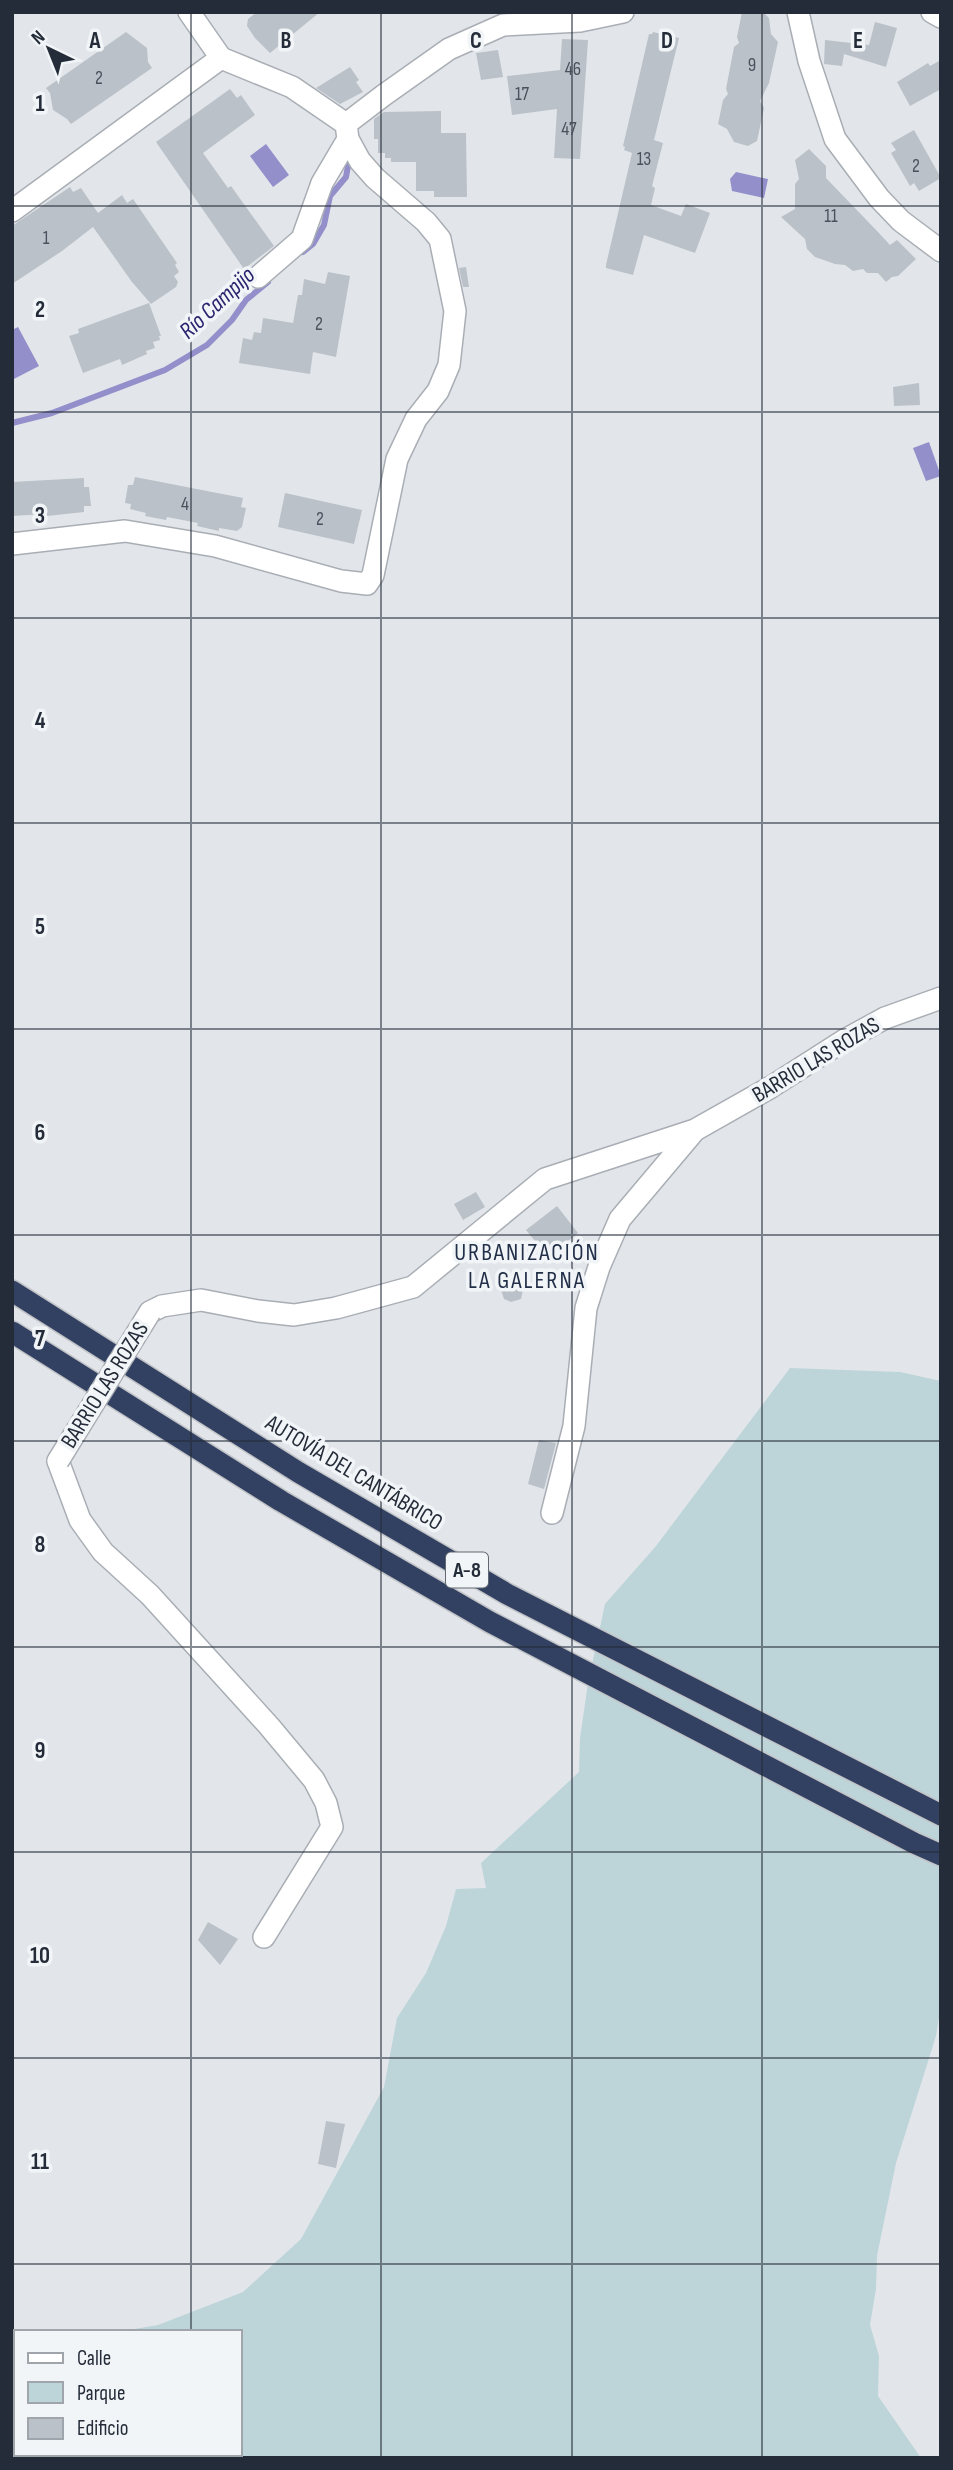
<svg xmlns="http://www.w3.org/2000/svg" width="953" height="2470" viewBox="0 0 953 2470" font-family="'Sofia Sans Condensed',sans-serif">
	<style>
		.green { fill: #bdd5d9 }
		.water { fill: #928fca }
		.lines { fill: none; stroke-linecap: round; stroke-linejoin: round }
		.stream { stroke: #928fca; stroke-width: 6 }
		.building { fill: #bac1c8 }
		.street-casing { stroke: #a9aeb5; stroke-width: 24 }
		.highway-casing { stroke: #c2c4c8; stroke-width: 24 }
		.street { stroke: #fff; stroke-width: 21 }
		.highway { stroke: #324162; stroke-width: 21 }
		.street-bridge-casing { stroke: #a9aeb5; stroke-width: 24; stroke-linecap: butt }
		.street-bridge { stroke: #fff; stroke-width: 21 }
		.grid { fill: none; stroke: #242c39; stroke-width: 2; stroke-opacity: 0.55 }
		.labels { text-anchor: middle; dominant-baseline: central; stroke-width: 7; stroke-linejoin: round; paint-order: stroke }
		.number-label { font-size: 19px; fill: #4a515d }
		.shield { fill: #f2f5f7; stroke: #626872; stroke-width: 2 }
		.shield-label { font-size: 21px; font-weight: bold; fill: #242c39 }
		.street-label { font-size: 23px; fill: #242c39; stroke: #f2f5f7 }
		.water-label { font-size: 24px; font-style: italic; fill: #29246f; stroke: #f2f5f7 }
		.neighbourhood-label { font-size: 24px; letter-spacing: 2px; fill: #222f49; stroke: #f2f5f7 }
		.grid-label { font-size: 23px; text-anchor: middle; font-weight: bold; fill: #242c39; stroke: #f2f5f7; stroke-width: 7; stroke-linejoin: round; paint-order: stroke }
	</style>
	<rect width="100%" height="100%" fill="#e2e6ea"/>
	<path class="green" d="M790 1368 900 1372 941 1381V2006L936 2036 896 2163 877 2256 876 2289 870 2325 879 2356 878 2396 921 2458H12V2374H16V2454H240V2332H116L158 2325 243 2292 301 2239 384 2087 397 2018 426 1973 446 1926 456 1889 486 1888 481 1863 579 1772 580 1738 588 1683 605 1604 656 1546Z"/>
	<path class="water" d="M266 144 289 175 273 187 250 156Z
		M736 172 768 179 764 198 732 191 730 179Z
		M18 327 39 366 12 380V330Z
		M929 442 941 476 926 481 913 448Z"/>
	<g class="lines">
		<path class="stream" d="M303 252 313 244 324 225 330 196 346 177 349 160
			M12 423 52 413 165 370 207 345 232 320 246 300 268 282"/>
	</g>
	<path class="building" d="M257 12H320L270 53 255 38 247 26 248 19Z
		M742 12H763L769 18 771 34 778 42 769 83 760 101 764 108 757 141 748 146 734 142 727 129 718 124 723 100 728 94 726 89 734 47 739 43 737 37Z
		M875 22 897 28 886 67 844 54 842 66 824 64 825 40 869 45Z
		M126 32 147 48 148 62 152 68 71 124 67 119 53 110 50 93 46 88Z
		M653 32 679 38 654 140 663 143 652 186 655 188 651 205 681 216 686 204 710 213 695 253 644 235 633 275 606 268V265L632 153 624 150 625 147 623 146 649 34H652Z
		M562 39 588 40 580 159 554 158 557 109 512 115 507 76 560 70Z
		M498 50 503 77 481 80 476 53Z
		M941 60V89L910 106 897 82 928 63 930 66Z
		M350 67 359 80 356 82 363 92 340 104 316 88Z
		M230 89 237 98 241 95 255 115 203 153 228 188 231 186 274 246 244 269 156 142Z
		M441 111V133H466L467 197H434V191H416V162H391V158H385V153H378V139H374V119L384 112Z
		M914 130 941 178 919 191 914 183 910 186 891 153 896 150 891 143Z
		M809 149 826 166V178L878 232 890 245 897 240 916 259 898 276 892 277 886 282 878 273H867L863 269 853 271 845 265 835 264 815 257 807 249 805 239 781 217 795 209V184L799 179 795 160Z
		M70 187 73 192 81 188 98 213 122 195 127 203 133 199 177 263 175 265 179 272 174 276 178 282 176 287 151 304 132 282 93 227 62 251 12 284V226Z
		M466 267 469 287H463L459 268Z
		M328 272 350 276 336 357 313 352 310 374 239 363 243 338 252 340 254 332 261 333 263 318 293 323 298 295H302L304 279 325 284Z
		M149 303 161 336H159L160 340 153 342 155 348 146 351 147 354 122 365 120 359 83 373 69 336 79 333 78 329Z
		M919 383 920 405 894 406 893 387Z
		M135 477 243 498 241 507 246 508 242 527 237 531 219 528V531L197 526 198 523 167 517 166 520 145 516 146 513 130 509 131 504 125 503 128 485H133Z
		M84 478V487H89L91 506H84V512L47 516 46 514 12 516V482Z
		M285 493 362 510 354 544 278 527Z
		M476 1192 485 1207 463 1220 454 1204Z
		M557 1206 578 1233 548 1257 526 1230Z
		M506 1283H517L523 1289 521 1299 511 1302 504 1299 501 1290Z
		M539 1440 556 1443 544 1489 528 1484Z
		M208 1922 238 1939 220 1965 198 1940Z
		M326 2121 345 2124 336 2168 318 2164Z"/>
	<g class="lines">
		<defs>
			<path id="street" d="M189 12 221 58 292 87 346 124
				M798 12 809 61 835 139 879 198 901 221 941 251
				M932 12 941 17
				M346 124 384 95 449 49 503 25 580 21 623 12
				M12 211 221 58
				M258 277 302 239 322 183 348 139
				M12 544 125 531 215 546 341 581 367 584 373 575 397 459 416 419 438 391 449 365 455 311 440 239 426 222 375 178 360 161 348 139 346 124
				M150 1312 162 1306 201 1300 258 1311 294 1315 336 1308 413 1287 545 1179 695 1130 771 1087 843 1041 885 1018 941 998
				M58 1461 80 1520 103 1552 150 1595 269 1726 314 1780 326 1803 332 1827 264 1937
				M552 1513 574 1426 586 1308 599 1267 620 1219 695 1130"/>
			<path id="highway" d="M12 1291 298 1472 507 1594 941 1815
				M12 1332 281 1501 490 1622 914 1843 941 1855"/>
		</defs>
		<use href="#street" class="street-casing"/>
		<use href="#highway" class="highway-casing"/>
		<use href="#street" class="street"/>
		<use href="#highway" class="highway"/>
		<defs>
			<path id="street-bridge" d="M58 1461 150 1312"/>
		</defs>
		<use href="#street-bridge" class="street-bridge-casing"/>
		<use href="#street-bridge" class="street-bridge"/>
	</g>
	<path class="grid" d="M191 12V2332M381 12V2458M572 12V2458M762 12V2458M12 206H941M12 412H941M12 618H941M12 823H941M12 1029H941M12 1235H941M12 1441H941M12 1647H941M12 1852H941M12 2058H941M12 2264H941M191 2454V2458"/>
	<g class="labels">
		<g class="number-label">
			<text x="752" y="65">9</text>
			<text x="573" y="69">46</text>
			<text x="99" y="78">2</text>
			<text x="522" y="94">17</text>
			<text x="569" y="129">47</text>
			<text x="644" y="159">13</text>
			<text x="916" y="166">2</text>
			<text x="831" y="216">11</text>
			<text x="46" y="238">1</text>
			<text x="319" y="324">2</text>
			<text x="185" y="504">4</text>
			<text x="320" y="519">2</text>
		</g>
		<rect class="shield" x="446" y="1552.5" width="42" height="35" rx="5"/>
		<g class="shield-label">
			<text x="467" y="1570">A-8</text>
		</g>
		<g class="street-label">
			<text transform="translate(816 1060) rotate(-31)">BARRIO LAS ROZAS</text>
			<text transform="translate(105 1385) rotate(-58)">BARRIO LAS ROZAS</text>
			<text transform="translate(354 1473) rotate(31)">AUTOVÍA DEL CANTÁBRICO</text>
		</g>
		<g class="water-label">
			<text transform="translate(217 303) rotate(-43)">Río Campijo</text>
		</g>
		<g class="neighbourhood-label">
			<text x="527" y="1252">URBANIZACIÓN<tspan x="527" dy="28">LA GALERNA</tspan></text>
		</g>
	</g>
	<g class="grid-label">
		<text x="95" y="48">A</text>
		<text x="286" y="48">B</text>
		<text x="476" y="48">C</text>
		<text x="667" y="48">D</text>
		<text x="858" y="48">E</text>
		<text x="40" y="111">1</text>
		<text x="40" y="317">2</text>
		<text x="40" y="523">3</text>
		<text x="40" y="728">4</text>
		<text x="40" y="934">5</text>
		<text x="40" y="1140">6</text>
		<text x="40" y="1346">7</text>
		<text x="40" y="1552">8</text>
		<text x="40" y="1758">9</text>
		<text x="40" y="1963">10</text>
		<text x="40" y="2169">11</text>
	</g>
	<rect width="953" height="2470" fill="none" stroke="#242c39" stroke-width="28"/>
	<rect x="14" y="2330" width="228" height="126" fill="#f2f5f7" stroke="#a0a5ab" stroke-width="2"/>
	<rect x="28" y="2353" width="35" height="10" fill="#ffffff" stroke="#a0a5ab" stroke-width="2"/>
	<text x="77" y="2365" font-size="21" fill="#242c39">Calle</text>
	<rect x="28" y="2382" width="35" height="21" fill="#bdd5d9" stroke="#a0a5ab" stroke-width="2"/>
	<text x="77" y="2400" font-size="21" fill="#242c39">Parque</text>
	<rect x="28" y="2418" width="35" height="21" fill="#bac1c8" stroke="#a0a5ab" stroke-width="2"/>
	<text x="77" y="2435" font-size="21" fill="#242c39">Edificio</text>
	<g transform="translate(49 49) rotate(317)" stroke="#f2f5f7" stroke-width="5" paint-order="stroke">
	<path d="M0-5L12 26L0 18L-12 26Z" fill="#242c39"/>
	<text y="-10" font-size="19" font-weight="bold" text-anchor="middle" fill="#242c39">N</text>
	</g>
</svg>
